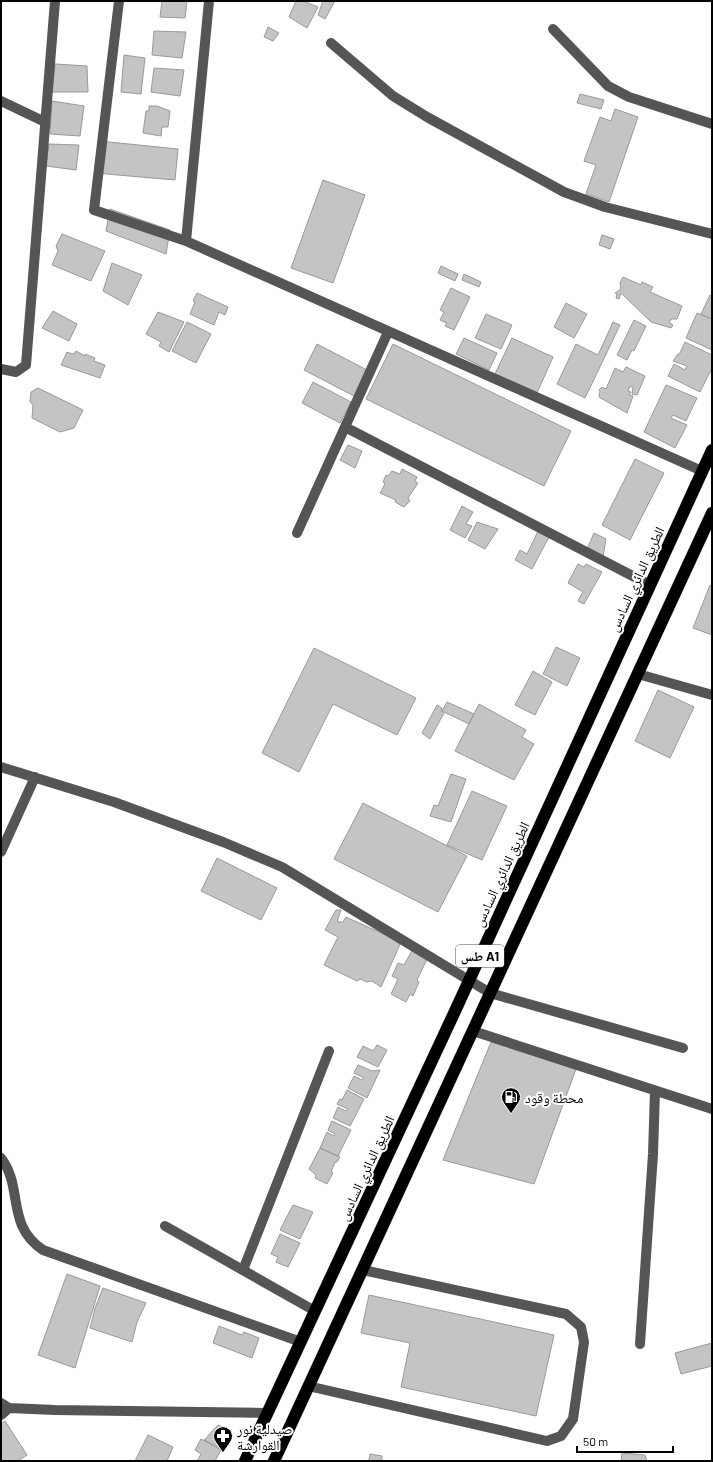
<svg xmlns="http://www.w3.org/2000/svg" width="713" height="1462" viewBox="0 0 713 1462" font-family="Barlow,'Noto Naskh Arabic',sans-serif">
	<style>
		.building { fill: #c4c4c4; stroke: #999 }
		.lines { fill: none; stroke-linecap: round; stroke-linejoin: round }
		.highway-casing { stroke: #dbdbdb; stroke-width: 13 }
		.minor { stroke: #555; stroke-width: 10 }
		.highway { stroke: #000; stroke-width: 12 }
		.labels { text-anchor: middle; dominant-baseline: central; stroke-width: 4; stroke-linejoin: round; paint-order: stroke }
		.shield { fill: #fff; stroke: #4c4c4c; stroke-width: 1 }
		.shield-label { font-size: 13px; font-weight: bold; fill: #000 }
		.street-label { font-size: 14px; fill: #000; stroke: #fff }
		.poi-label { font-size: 14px; fill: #000; stroke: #fff; text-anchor: start }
	</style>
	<rect width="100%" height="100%" fill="#fff"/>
	<path class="building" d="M162 1H187L185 18 160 17Z
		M296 1H303L318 7 307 28 289 17Z
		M323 1H335L325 19 318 15Z
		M268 27 279 33 273 41 264 37Z
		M154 31 186 32 182 58 152 55Z
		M124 55 145 58 141 94 121 92Z
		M55 64 87 66 88 92H52Z
		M154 68 184 70 180 96 151 92Z
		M580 94 604 100 601 109 577 103Z
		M52 101 84 106 80 136 50 134Z
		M149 106H157L170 111 168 127H162L161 136 143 133 146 111H149Z
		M615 109 638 117 609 202 586 194 596 165 584 161 600 117 611 121Z
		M99 141 178 149 175 180 95 173Z
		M49 144 79 145 76 170 46 166Z
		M323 180 365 195 333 283 291 268Z
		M110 209 170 230 166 254 106 231Z
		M62 234 105 251 91 281 52 265 58 251 56 246Z
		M602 235 614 239 610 249 599 245Z
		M112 263 142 275 128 305 103 291Z
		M441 266 458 274 455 281 438 273Z
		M464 274 481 282 479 287 462 280Z
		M623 277 641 285 642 282 653 287 650 292 682 306 677 319H672L669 322 673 325 671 328 651 322 621 293 619 299 616 298 617 294 615 293 621 289 620 283Z
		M451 288 470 297 454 330 445 326 447 323 440 320 444 312 440 310Z
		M197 293 228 307 225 315 219 312 214 325 190 314 195 302 193 301Z
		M710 295 712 296V319L701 314Z
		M566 303 587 314 574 338 554 327Z
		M53 311 77 324 69 341 42 328Z
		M158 312 184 322 169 352 159 346 161 342 146 334Z
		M697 313 712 319V350L686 338Z
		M486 314 512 325 501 349 475 338Z
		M634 320 646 326 634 351 632 350 627 360 617 355Z
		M187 322 211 334 196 363 172 351Z
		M613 322 620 325 585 398 557 384 576 344 598 355Z
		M464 338 497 353 489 370 456 354Z
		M512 338 553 357 537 393 495 374Z
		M685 342 712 355V368L700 392 668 376 674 364 685 370 687 366 673 361 677 355 680 353Z
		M317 344 367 370 354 396 304 370Z
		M393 344 571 431 544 486 366 399Z
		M76 351 85 356V354L95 358 94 361 105 365 100 378 61 365 67 352 72 354 75 353Z
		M626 367 645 376 637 395 632 394 633 388 630 386 628 391 631 392 629 395 633 396 627 413 599 397 600 391 599 390 602 387 606 389 615 368 623 372Z
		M313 382 351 402 340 423 302 403Z
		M666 385 697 398 686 421 673 415 671 418 687 425 675 448 644 432Z
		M38 388 83 410 74 428 60 432 32 418 33 405 30 402 31 392Z
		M348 445 362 451 355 468 340 460Z
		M635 459 664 473 630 540 602 525Z
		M402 469 417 477 415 481 418 483 408 498 410 501 404 507 395 502 396 500 380 493 385 484 383 482 386 475 388 476 392 471 400 474Z
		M462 506 473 512 466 524 472 526 465 538 450 530Z
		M477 522 498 529 485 549 468 540Z
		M539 529 550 535 532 569 515 560 520 550 527 554Z
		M594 533 606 539 603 557 587 549Z
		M578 564 584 567 586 564 602 572 584 604 578 601 583 592 568 583Z
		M710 585 712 586V635L693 628Z
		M556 647 580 658 567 686 543 674Z
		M314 648 416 698 397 735 333 704 299 772 262 753Z
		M533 671 552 682 535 715 515 705Z
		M658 690 694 707 670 758 635 741Z
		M447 702 474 714 469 724 442 711Z
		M479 704 526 730 522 737 534 744 514 780 455 751Z
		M437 705 442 708 441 711 444 713 430 739 422 733Z
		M451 774 466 779 451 822 430 816 434 805 438 806Z
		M472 791 507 806 482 860 447 845Z
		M363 803 467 856 438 912 334 859Z
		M217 858 277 888 261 920 201 891Z
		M336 910H341L337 922H343L346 917 401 942 381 987 372 981 366 982 361 979 357 981 324 965 338 937 325 930Z
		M413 949 428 957 417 980 419 982 413 996 410 994 406 1002 391 994 398 979 392 976 398 963 404 965Z
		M491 1042 576 1069 534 1184 443 1160Z
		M377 1045 387 1050 378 1067 357 1057 363 1046 373 1051Z
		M358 1065 372 1071 380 1070 367 1098 348 1088 354 1076 362 1080 364 1078 354 1073Z
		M347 1090 364 1099 350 1126 333 1118 338 1107 346 1111 348 1109 337 1104 340 1099 342 1100Z
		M332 1121 351 1130 338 1156 320 1148 327 1132 334 1136 335 1134 328 1130Z
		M320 1148 340 1157 337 1162H335L331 1172 333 1173 327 1184 315 1178 316 1175 309 1169Z
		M293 1205 313 1212 300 1239 280 1230Z
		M280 1234 300 1243 288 1267 276 1262 278 1257 271 1254Z
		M67 1274 100 1286 75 1368 38 1355Z
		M103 1288 146 1303 137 1322 132 1342 90 1328 95 1308Z
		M369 1295 554 1335 536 1416 401 1387 410 1343 361 1333Z
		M219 1326 242 1335 244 1332 259 1338 252 1358 213 1343Z
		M712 1343V1366L681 1374 675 1353Z
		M5 1421 27 1455 18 1461H1V1424Z
		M218 1425 231 1431 222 1449 204 1440Z
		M148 1435 173 1447 167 1461H135Z
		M201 1439 221 1450 215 1461H197L201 1454 195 1450Z
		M622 1453 645 1455 647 1461H621Z
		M370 1454 382 1456V1461H367L369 1460Z"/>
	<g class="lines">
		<defs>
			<path id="highway" d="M245 1461 456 1009 712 450
				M274 1461 712 513"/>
		</defs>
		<use href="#highway" class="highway-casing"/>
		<path class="minor" d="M119 1 94 210 186 241
			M209 1 186 241 702 471
			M553 29 608 86 629 97 712 124
			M331 43 393 96 427 117 564 192 605 207 712 234
			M1 101 45 122
			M1 369 16 372 26 365 55 1
			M345 427 650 585
			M297 533 388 332
			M638 674 712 695
			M1 767 114 802 223 842 282 867 490 993 683 1048
			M1 852 35 777
			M473 1031 712 1109
			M1 1158C24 1188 5 1224 43 1250L301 1342
			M165 1226 315 1311
			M243 1270 329 1051
			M640 1344 653 1154 655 1091
			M308 1386 547 1441 561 1436 573 1419 584 1342 581 1327 566 1314 363 1270
			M1 1403 9 1408 55 1410 266 1413
			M1 1415 9 1408"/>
		<use href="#highway" class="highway"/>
	</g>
	<defs>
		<symbol id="fuel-pin" viewBox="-11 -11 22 30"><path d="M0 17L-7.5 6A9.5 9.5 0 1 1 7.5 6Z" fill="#000" stroke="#fff"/><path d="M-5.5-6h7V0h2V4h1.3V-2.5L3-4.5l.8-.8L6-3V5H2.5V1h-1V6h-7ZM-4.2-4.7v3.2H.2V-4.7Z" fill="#fff"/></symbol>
		<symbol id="pharmacy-pin" viewBox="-11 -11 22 30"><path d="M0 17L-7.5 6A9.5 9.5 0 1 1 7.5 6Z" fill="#000" stroke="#fff"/><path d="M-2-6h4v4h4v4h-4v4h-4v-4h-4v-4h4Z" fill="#fff"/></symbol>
	</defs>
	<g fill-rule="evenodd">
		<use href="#fuel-pin" x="500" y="1086" width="22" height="30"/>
		<use href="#pharmacy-pin" x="212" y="1425" width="22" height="30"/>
	</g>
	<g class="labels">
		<rect class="shield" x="456" y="945" width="48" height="22" rx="3"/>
		<g class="shield-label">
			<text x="480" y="956">طس A1</text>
		</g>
		<g class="street-label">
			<text transform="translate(636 579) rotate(-65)">الطريق الدائري السادس</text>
			<text transform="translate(501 874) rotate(-65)">الطريق الدائري السادس</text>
			<text transform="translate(366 1168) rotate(-65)">الطريق الدائري السادس</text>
		</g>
		<g class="poi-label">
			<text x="525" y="1097">محطة وقود</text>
			<text x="237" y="1428">صيدلية نور<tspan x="237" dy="16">القوارشة</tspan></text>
		</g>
	</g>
	<rect width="713" height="1462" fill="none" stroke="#000000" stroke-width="4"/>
	<path d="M577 1446v6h96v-6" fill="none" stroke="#000000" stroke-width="2"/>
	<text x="583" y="1446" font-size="12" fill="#000000" stroke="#ffffff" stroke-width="3" paint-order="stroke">50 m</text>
</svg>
